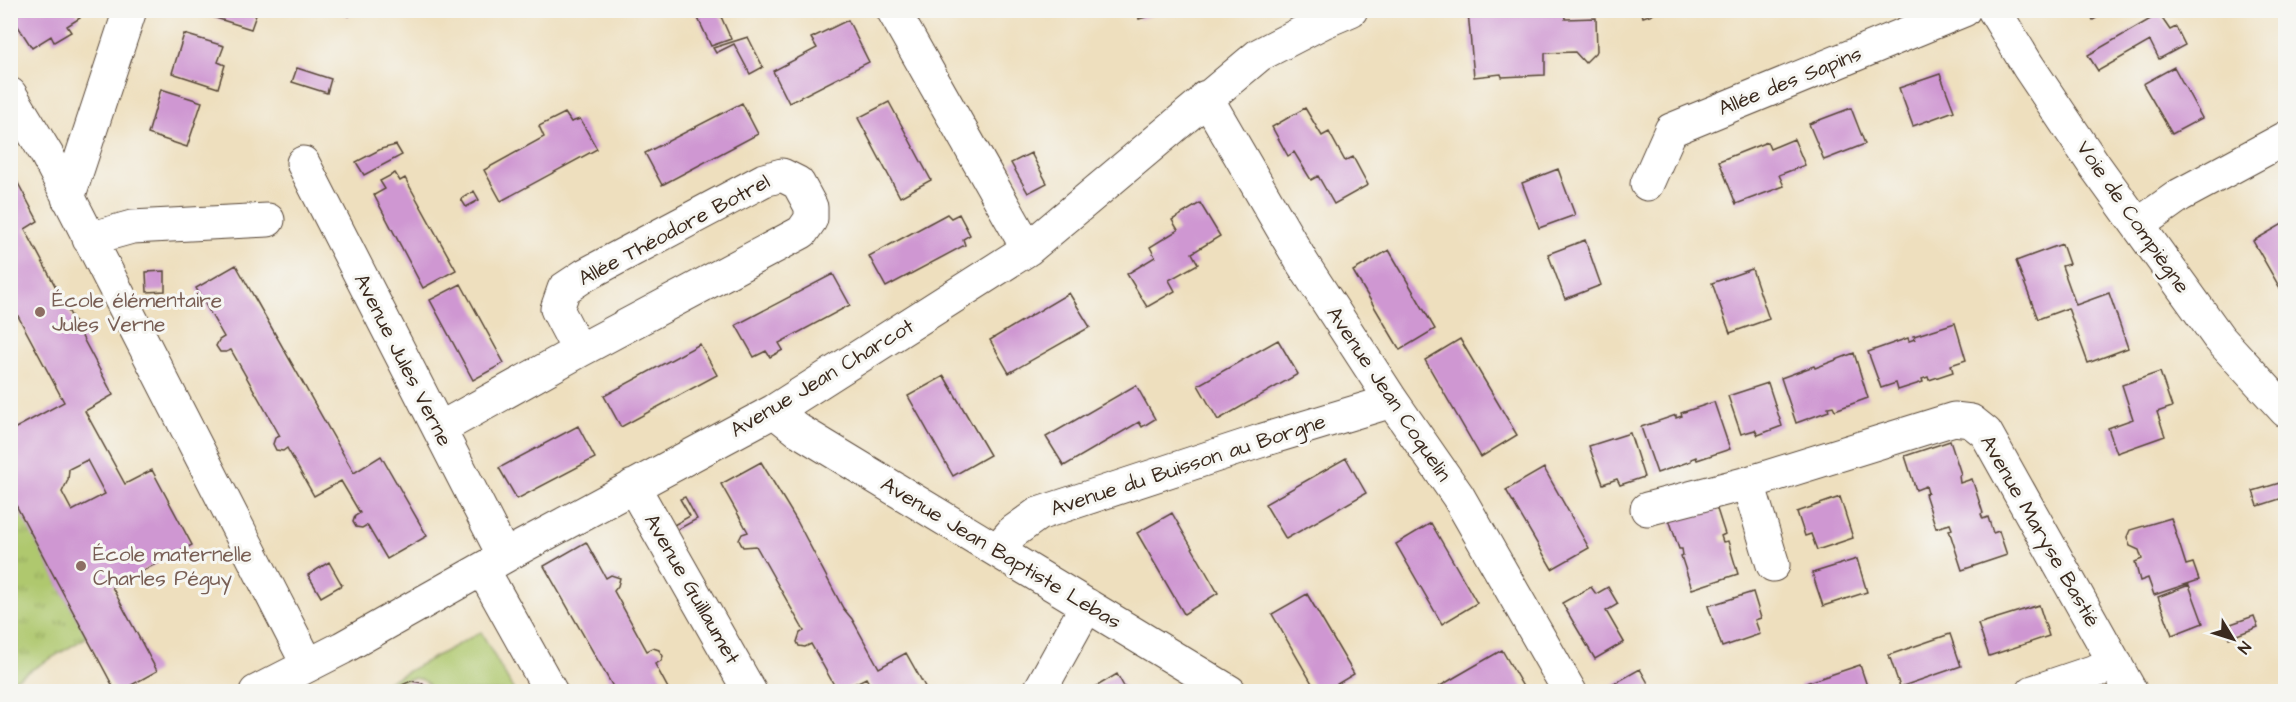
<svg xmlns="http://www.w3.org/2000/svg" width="2296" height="702" viewBox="0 0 2296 702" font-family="'Architects Daughter',sans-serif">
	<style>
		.grass { fill: #afc86e; stroke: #757946; stroke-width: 1.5 }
		.park { fill: url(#park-tufts); stroke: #757946; stroke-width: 1.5 }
		.building { fill: #cf97d2; fill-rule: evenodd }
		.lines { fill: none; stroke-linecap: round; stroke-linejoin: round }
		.minor-casing { stroke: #564536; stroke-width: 35 }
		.minor { stroke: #fff; stroke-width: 33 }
		.education-dot { fill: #8d6e63; stroke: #f6f6f2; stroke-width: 2 }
		.labels { text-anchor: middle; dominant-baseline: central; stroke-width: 6; stroke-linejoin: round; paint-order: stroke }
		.street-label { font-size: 21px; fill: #3b2a1e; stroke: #f6f6f2 }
		.education-label { font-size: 21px; fill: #785e54; stroke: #f6f6f2; text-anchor: start }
	</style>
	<defs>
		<pattern id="park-tufts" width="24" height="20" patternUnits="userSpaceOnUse" patternTransform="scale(1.5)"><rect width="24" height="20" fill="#afc86e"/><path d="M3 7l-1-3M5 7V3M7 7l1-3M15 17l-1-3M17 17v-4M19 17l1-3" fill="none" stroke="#90a35a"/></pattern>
	</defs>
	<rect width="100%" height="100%" fill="#f6f6f2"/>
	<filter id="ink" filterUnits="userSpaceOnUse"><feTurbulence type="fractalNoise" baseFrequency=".0167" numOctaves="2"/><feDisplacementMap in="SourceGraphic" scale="12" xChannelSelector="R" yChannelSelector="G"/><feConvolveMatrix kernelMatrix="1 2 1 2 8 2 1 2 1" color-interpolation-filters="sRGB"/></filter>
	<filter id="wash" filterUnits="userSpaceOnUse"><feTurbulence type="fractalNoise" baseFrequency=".008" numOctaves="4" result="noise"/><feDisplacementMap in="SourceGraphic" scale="24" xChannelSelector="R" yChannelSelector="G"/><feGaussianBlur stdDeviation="1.35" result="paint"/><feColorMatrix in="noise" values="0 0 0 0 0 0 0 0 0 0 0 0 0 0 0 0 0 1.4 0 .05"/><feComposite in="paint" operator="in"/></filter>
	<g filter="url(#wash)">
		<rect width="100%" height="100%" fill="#eedfbe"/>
		<path class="grass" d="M481 632 514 691H432C426 673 402 675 394 691H374L373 690Z"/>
		<path class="park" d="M17 506 87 637 11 682 10 509Z"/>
		<g id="blocks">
			<path class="building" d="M12 10H75L80 18 67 26 71 32 54 42 51 36 32 48 10 14Z
				M204 10H247L246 12 256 15 251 29 203 14Z
				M334 10H350L349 16Z
				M709 10H718L731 39 711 46 696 14Z
				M1137 10H1166V11L1139 19Z
				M1496 10 1497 15 1564 10 1565 19 1596 18 1597 51 1585 63 1575 52 1545 53V75L1502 77 1501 74 1474 77 1468 12Z
				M1641 10H1662V11L1643 17Z
				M2088 10H2110L2093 20Z
				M2159 14 2170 30 2176 27 2185 45 2159 59 2150 41 2098 71 2088 55Z
				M848 20 869 62 789 103 773 71 817 48 811 38Z
				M184 34 224 46 218 62 225 65 218 88 172 73Z
				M748 37 763 67 750 74 734 44 716 53 713 48Z
				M2174 67 2202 118 2172 134 2143 84Z
				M297 68 331 79 327 93 292 82Z
				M1940 74 1954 111 1913 126 1899 88Z
				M161 89 202 102 187 147 148 134Z
				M889 102 931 180 900 197 858 118Z
				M742 103 758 134 662 185 645 153Z
				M1305 108 1322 136 1329 132 1345 161 1353 157 1368 185 1334 204 1318 176 1311 180 1294 152 1288 156 1272 127Z
				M1851 108 1865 144 1824 160 1809 124Z
				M565 113 571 122 580 119 597 149 501 201 484 170 544 137 539 126Z
				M1794 139 1805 165 1779 175 1784 186 1736 204 1719 161 1767 142 1770 149Z
				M396 145 402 155 364 175 356 162 381 149Z
				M1031 153 1047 183 1028 193 1011 163Z
				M10 168 38 221 25 229 113 395 85 411 125 484 152 470 192 545 112 587 157 671 119 692H116L10 494V431L64 402 10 301ZM87 460 105 494 72 511 62 492 68 480 69 469Z
				M1558 169 1575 215 1539 228 1522 183Z
				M395 173 400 181 405 178 456 270 423 288 374 195 385 189 380 181Z
				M474 191 479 200 466 207 461 199Z
				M1200 203 1220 236 1192 253 1198 264 1169 280 1175 291 1147 307 1127 274 1155 257 1150 247 1178 230 1172 220Z
				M947 214 951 218 959 214 970 235 963 239 965 245 886 287 869 256Z
				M2286 222V294L2284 295 2253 241Z
				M1585 240 1601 285 1565 299 1548 254Z
				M2062 244 2069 264 2062 266 2076 305 2109 293 2128 348 2088 363 2068 308 2038 319 2016 261Z
				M1389 250 1435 329 1400 350 1353 271Z
				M236 265 354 473 381 456 427 536 387 559 367 525 362 528 356 527 353 522 355 516 360 513 341 481 314 496 287 448 283 451 276 450 273 444 275 438 280 436 231 350 226 352H220L216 346 219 340 224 337 196 288Z
				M1752 269 1769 319 1730 333 1712 283Z
				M165 271V291L147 292 146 272Z
				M833 274 850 305 779 343 783 350 770 357 766 351 754 357 736 325Z
				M461 284 504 363 473 380 430 300Z
				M1069 293 1090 327 1009 373 990 340Z
				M1955 323 1966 360 1951 365 1953 372 1929 380 1928 377 1922 379 1923 382 1898 390 1896 383 1881 388 1868 352 1908 338 1909 341 1915 339 1914 336Z
				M1460 339 1517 435 1481 457 1425 360Z
				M1278 340 1298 374 1218 420 1198 385Z
				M700 344 717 375 621 427 604 396Z
				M1854 353 1868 398 1835 410 1833 406 1828 407 1829 411 1796 423 1781 378 1814 366 1815 368Z
				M2160 372 2172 407 2157 412 2165 436 2117 453 2108 428 2133 419 2122 385Z
				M944 376 990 455 953 476 908 396Z
				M1768 383 1782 426 1758 435 1755 430 1741 434 1728 396Z
				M1136 385 1155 419 1142 427 1139 422 1064 466 1046 437Z
				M1714 402 1730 449 1697 460 1696 457 1691 459V461L1657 473 1641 427 1676 415V418L1682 416 1681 413Z
				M578 426 595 458 517 499 499 468Z
				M1630 433 1644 477 1620 485 1617 479 1603 484 1589 446Z
				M1950 441 1961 474 1959 476 1960 483 1972 479 1983 513 1981 514 1983 519 1988 517 1993 533 1999 531 2007 555 1962 570 1949 530 1952 529 1950 524 1936 528 1925 494 1928 493 1926 486 1916 490 1905 456Z
				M1346 458 1366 493 1286 539 1265 504Z
				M761 462 797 521 843 608 852 619 879 668 906 653 928 692H874L866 678 838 692 811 644 805 647 799 646 797 642 800 633 804 631 756 546 743 547 741 544 739 540 742 534 748 532 721 484Z
				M1544 468 1589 548 1552 569 1506 490Z
				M2286 481V497L2258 506 2253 491Z
				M685 497 697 519 675 531 672 526 690 516 680 499Z
				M1840 497 1853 538 1817 550 1811 534 1805 536 1797 512Z
				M1715 503 1725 534 1721 536 1723 542 1728 541 1738 574 1692 589 1681 556 1683 555 1682 549H1679L1668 516Z
				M1172 513 1218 593 1184 614 1137 533Z
				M2171 518 2186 565 2193 563 2199 580 2154 595 2148 578 2140 581 2135 562 2142 559 2139 550 2130 546 2127 537 2130 530Z
				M1431 523 1477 603 1442 624 1396 544Z
				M586 542 606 578 611 575 620 578 618 586 614 591 647 651 653 648 659 650 663 656 661 661 655 664 670 692H616L544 566Z
				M1857 559 1867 592 1823 606 1812 573Z
				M329 562 342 585 321 597 308 575Z
				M2189 585 2203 623 2172 635 2158 597Z
				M1591 587 1596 594 1608 587 1618 604 1606 611 1624 642 1595 659 1562 603Z
				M1753 592 1761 618 1755 620 1760 634 1722 647 1708 606Z
				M1307 594 1354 674 1324 692H1317L1272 614Z
				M2039 605 2049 636 1989 656 1978 624Z
				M2254 616 2258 627 2229 638 2225 626Z
				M1950 634 1961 666 1900 687 1889 655Z
				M1502 650 1526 692H1430L1457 676Z
				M1860 665 1869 692H1802L1800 685Z
				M1640 669 1653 692H1614L1610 686Z
				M1117 674 1127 692H1087Z
				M411 681 422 683 429 692H399L402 685Z"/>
		</g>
	</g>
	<g filter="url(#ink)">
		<use href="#blocks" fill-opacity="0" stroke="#564536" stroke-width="1.5"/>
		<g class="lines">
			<defs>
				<path id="minor" d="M893 10 1028 249
					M1994 10 2028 66 2095 166 2219 338 2286 411
					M10 94 47 155 308 665
					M1206 97 1303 264 1392 401 1458 496 1570 692
					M303 163 504 556
					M1647 184 1671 130 1964 10
					M68 198 130 10
					M2138 225 2180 195 2286 138
					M89 239 132 227 268 220
					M774 411 798 430 1230 692
					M439 429 579 351 802 232 811 219V207L798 183 782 175 764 180 585 275 564 289 557 309 579 351
					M1748 483 1773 565
					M633 486 750 692
					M1647 509 1748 483 1954 419 1971 421 1986 433 2131 692
					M997 550 1013 532 1038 514 1263 440 1392 401
					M483 570 551 692
					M256 692 342 648 523 546 774 411 1028 249 1259 55 1323 22 1351 10
					M1039 692 1087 605
					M2033 692 2116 664"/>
			</defs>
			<use href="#minor" class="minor-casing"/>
			<use href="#minor" class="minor"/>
		</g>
	</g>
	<g class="education-dot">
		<circle cx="40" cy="312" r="6"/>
		<circle cx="81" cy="566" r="6"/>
	</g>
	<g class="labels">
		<g class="street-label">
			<text transform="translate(1790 81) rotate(-22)">Allée des Sapins</text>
			<text transform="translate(2133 217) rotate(55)">Voie de Compiègne</text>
			<text transform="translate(674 230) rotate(-28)">Allée Théodore Botrel</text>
			<text transform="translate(403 360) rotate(63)">Avenue Jules Verne</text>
			<text transform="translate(822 378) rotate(-31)">Avenue Jean Charcot</text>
			<text transform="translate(1389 394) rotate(56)">Avenue Jean Coquelin</text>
			<text transform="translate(1188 465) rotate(-18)">Avenue du Buisson au Borgne</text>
			<text transform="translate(2040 531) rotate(60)">Avenue Maryse Bastié</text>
			<text transform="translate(1001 553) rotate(31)">Avenue Jean Baptiste Lebas</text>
			<text transform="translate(692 589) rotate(60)">Avenue Guillaumet</text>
		</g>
		<g class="education-label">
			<text x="52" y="300">École élémentaire<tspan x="52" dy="24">Jules Verne</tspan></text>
			<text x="93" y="554">École maternelle<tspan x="93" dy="24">Charles Péguy</tspan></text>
		</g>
	</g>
	<rect width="2296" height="702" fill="none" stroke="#f6f6f2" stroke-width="36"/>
	<g transform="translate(2233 639) rotate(128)" stroke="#f6f6f2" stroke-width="4.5" paint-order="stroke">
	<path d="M0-4.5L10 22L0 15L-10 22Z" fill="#3b2a1e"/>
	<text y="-9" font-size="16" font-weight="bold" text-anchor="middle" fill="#3b2a1e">N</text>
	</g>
</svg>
